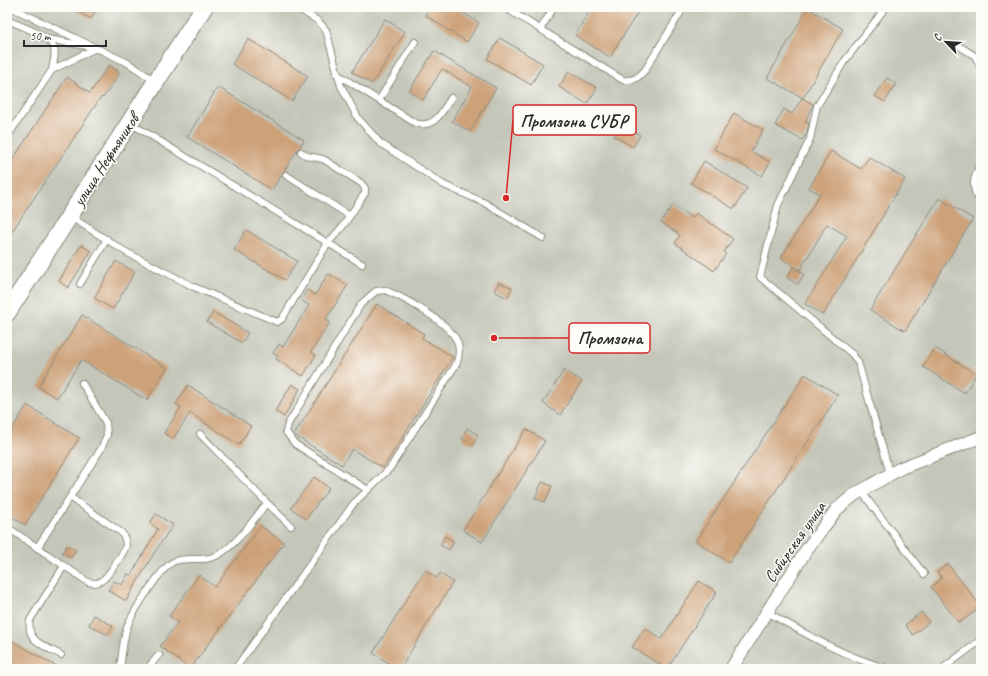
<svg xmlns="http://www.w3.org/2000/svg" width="988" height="676" viewBox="0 0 988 676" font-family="Caveat,sans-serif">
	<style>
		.industrial { fill: #c4c6b9 }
		.building { fill: #cda279 }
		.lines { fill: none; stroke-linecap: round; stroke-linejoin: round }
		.lane-casing { stroke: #8d8a7d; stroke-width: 8 }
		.street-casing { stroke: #8d8a7d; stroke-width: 14 }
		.secondary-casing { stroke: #8d8a7d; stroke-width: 19 }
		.lane { stroke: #fff; stroke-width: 6 }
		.street { stroke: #fff; stroke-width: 12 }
		.secondary { stroke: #fff; stroke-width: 17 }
		.labels { text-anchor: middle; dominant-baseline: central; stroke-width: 3; stroke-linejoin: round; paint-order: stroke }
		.street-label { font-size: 17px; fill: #2b2b2b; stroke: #fdfcf7 }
		.leader { fill: none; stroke: #d62828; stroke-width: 1.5 }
		.callout-dot { fill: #d62828; stroke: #fdfcf7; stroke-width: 1.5 }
		.callout { fill: #fdfcf7; stroke: #d62828; stroke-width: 1.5 }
		.callout-label { font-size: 18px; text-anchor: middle; font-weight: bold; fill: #2b2b2b }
	</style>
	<rect width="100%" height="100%" fill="#fdfcf7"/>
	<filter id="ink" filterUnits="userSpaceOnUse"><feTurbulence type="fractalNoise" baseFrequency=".025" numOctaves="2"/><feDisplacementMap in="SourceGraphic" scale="8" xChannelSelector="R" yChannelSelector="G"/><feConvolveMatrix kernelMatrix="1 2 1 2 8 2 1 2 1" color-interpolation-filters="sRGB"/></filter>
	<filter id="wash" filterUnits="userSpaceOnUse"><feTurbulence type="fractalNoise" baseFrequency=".012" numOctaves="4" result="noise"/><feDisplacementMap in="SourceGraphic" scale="16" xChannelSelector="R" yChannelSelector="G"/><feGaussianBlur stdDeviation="0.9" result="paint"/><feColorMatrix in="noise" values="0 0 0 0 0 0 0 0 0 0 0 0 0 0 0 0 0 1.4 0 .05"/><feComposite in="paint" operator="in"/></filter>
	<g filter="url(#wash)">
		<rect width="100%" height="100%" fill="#efe9cf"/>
		<path class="industrial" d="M7 7H981V669H7Z"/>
		<g id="blocks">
			<path class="building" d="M69 7H98L91 19Z
				M430 7H455L479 23 467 42 425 15Z
				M592 7H641L610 57 575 35Z
				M808 8 843 29 803 98 767 78Z
				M385 19 405 32 372 84 352 72Z
				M500 38 543 64 531 85 487 59Z
				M248 39 308 76 292 101 232 64Z
				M434 51 496 88 470 132 452 121 472 87 442 69 423 100 409 91Z
				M109 65 120 73 103 98 101 97 7 239V168L67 77 90 93Z
				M569 71 597 88 587 104 559 87Z
				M887 78 896 84 885 102 875 96Z
				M218 87 304 140 272 190 187 137Z
				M802 98 813 104 805 122 809 123 807 133 802 140 775 125 784 109 792 114Z
				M734 113 763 130 751 151 770 162 762 176 714 149Z
				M622 124 640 135 633 147 614 136Z
				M831 151 861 169 869 157 905 179 823 315 805 304 847 236 827 224 800 270 781 258 820 194 809 188Z
				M704 161 747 188 734 209 691 183Z
				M939 198 973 219 905 331 870 310Z
				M673 205 692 218 696 213 733 239 724 252 726 254 714 271 675 243 680 235 661 222Z
				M246 230 297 261 285 280 234 250Z
				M81 245 91 251 68 288 59 281Z
				M116 261 135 272 113 309 94 298Z
				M793 267 804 274 798 284 787 278Z
				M328 274 348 285 326 319 330 322 311 352 316 355 303 376 276 359 278 356 273 353 279 344 283 347 309 305 301 300 307 290 315 295Z
				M499 282 512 288 507 298 494 291Z
				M377 304 424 334 422 338 453 357 383 468 352 449 342 465 294 435Z
				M213 312 248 333 242 343 207 322Z
				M82 315 167 368 147 400 81 360 57 398 38 387Z
				M935 348 976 374 965 393 923 367Z
				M564 370 582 381 560 415 543 403Z
				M805 374 838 395 729 563 696 541Z
				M292 384 300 389 284 417 275 411Z
				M188 385 251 426 239 445 190 413 173 439 164 433 181 407 176 404Z
				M27 405 79 438 25 525 7 514V437Z
				M467 428 478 435 473 445 462 439Z
				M526 429 545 441 482 542 463 530Z
				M314 477 329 488 306 519 291 508Z
				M542 482 552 486 545 502 535 498Z
				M156 514 173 525 154 553 126 601 108 590 114 581 122 585 128 574 131 575 158 529 150 523Z
				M261 526 284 543 190 669 160 646 178 622 169 616 199 575 215 587Z
				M445 536 454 542 449 550 440 545Z
				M67 545 76 550 71 558 62 553Z
				M948 564 981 607 959 623 931 587 942 578 937 572Z
				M425 570 437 578 440 573 453 582 400 669H398L373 653Z
				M699 581 717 592 667 669 632 647 645 628 661 639Z
				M921 612 929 622 913 635 905 625Z
				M94 615 113 626 108 635 89 625Z
				M7 638 61 669H23L15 664 12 669H7Z"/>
		</g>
	</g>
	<g filter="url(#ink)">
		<use href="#blocks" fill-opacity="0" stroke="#8d8a7d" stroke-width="1"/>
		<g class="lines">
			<defs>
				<path id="lane" d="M10 7 128 63 155 81
					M296 7 318 21 326 30 341 86 358 118 380 143 444 185 483 202 543 238
					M504 7 623 80C634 81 638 78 645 70L684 7
					M886 7 844 62 817 106 810 139 778 205 760 277 852 354 858 362 890 474
					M7 20C19 25 48 35 53 46 57 52 53 63 52 70L7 137
					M541 28 554 7
					M47 39 87 46
					M959 46 975 56 981 68
					M52 70 96 48
					M337 74 415 123C435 129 442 112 451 98
					M379 100 415 42
					M301 152 307 156 323 159 361 183 365 188V193L343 226 328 243 362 264
					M981 164C973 177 970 189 981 201
					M286 175 350 216
					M71 217 126 252 194 287 270 319 277 322 282 319 328 243 130 123
					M80 284 107 239
					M861 491 924 574
					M267 503 291 526
					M7 527 88 582C93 583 96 584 101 581 107 578 125 552 126 545 126 540 124 537 122 533L70 497
					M37 548 101 449 107 435 106 423 82 383
					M767 612C807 635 845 657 889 669
					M61 655C45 646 26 642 30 620L64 566
					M120 669C122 655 123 640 127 627 132 614 162 565 175 561 190 556 205 563 220 554 239 542 252 521 267 503L200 434
					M147 669 159 655
					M235 669 354 503C366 492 378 480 390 468L457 363C459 356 460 351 458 344 453 324 404 298 385 290L376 291 361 304 288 424 286 432 295 444 368 490
					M942 669 981 640"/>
				<path id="street" d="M731 669 807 549 837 509 854 495 901 468 981 437"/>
				<path id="secondary" d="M7 313 204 7"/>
			</defs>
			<use href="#lane" class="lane-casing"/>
			<use href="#street" class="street-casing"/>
			<use href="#secondary" class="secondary-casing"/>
			<use href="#lane" class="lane"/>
			<use href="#street" class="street"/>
			<use href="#secondary" class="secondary"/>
		</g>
	</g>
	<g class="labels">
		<g class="street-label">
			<text transform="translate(106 160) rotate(-57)">улица Нефтяников</text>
			<text transform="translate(795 542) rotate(-55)">Сибирская улица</text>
		</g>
	</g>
	<path class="leader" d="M506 198L513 120M494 338L569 338"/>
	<g class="callout-dot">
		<circle cx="506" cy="198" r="4"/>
		<circle cx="494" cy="338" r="4"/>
	</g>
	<g class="callout">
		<rect x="513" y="105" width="123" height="30" rx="4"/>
		<rect x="569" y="323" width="81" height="30" rx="4"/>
	</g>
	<g class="callout-label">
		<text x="574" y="127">Промзона СУБР</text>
		<text x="610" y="344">Промзона</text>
	</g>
	<rect width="988" height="676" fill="none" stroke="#fdfcf7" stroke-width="24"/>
	<g transform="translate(946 42) rotate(295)" stroke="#fdfcf7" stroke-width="3" paint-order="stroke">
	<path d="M0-3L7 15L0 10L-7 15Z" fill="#2b2b2b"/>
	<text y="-6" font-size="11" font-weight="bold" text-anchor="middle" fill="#2b2b2b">С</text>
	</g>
	<path d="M24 40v6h82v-6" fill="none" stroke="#2b2b2b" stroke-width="2"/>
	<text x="30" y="40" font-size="12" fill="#2b2b2b" stroke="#fdfcf7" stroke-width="3" paint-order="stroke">50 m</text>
</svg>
